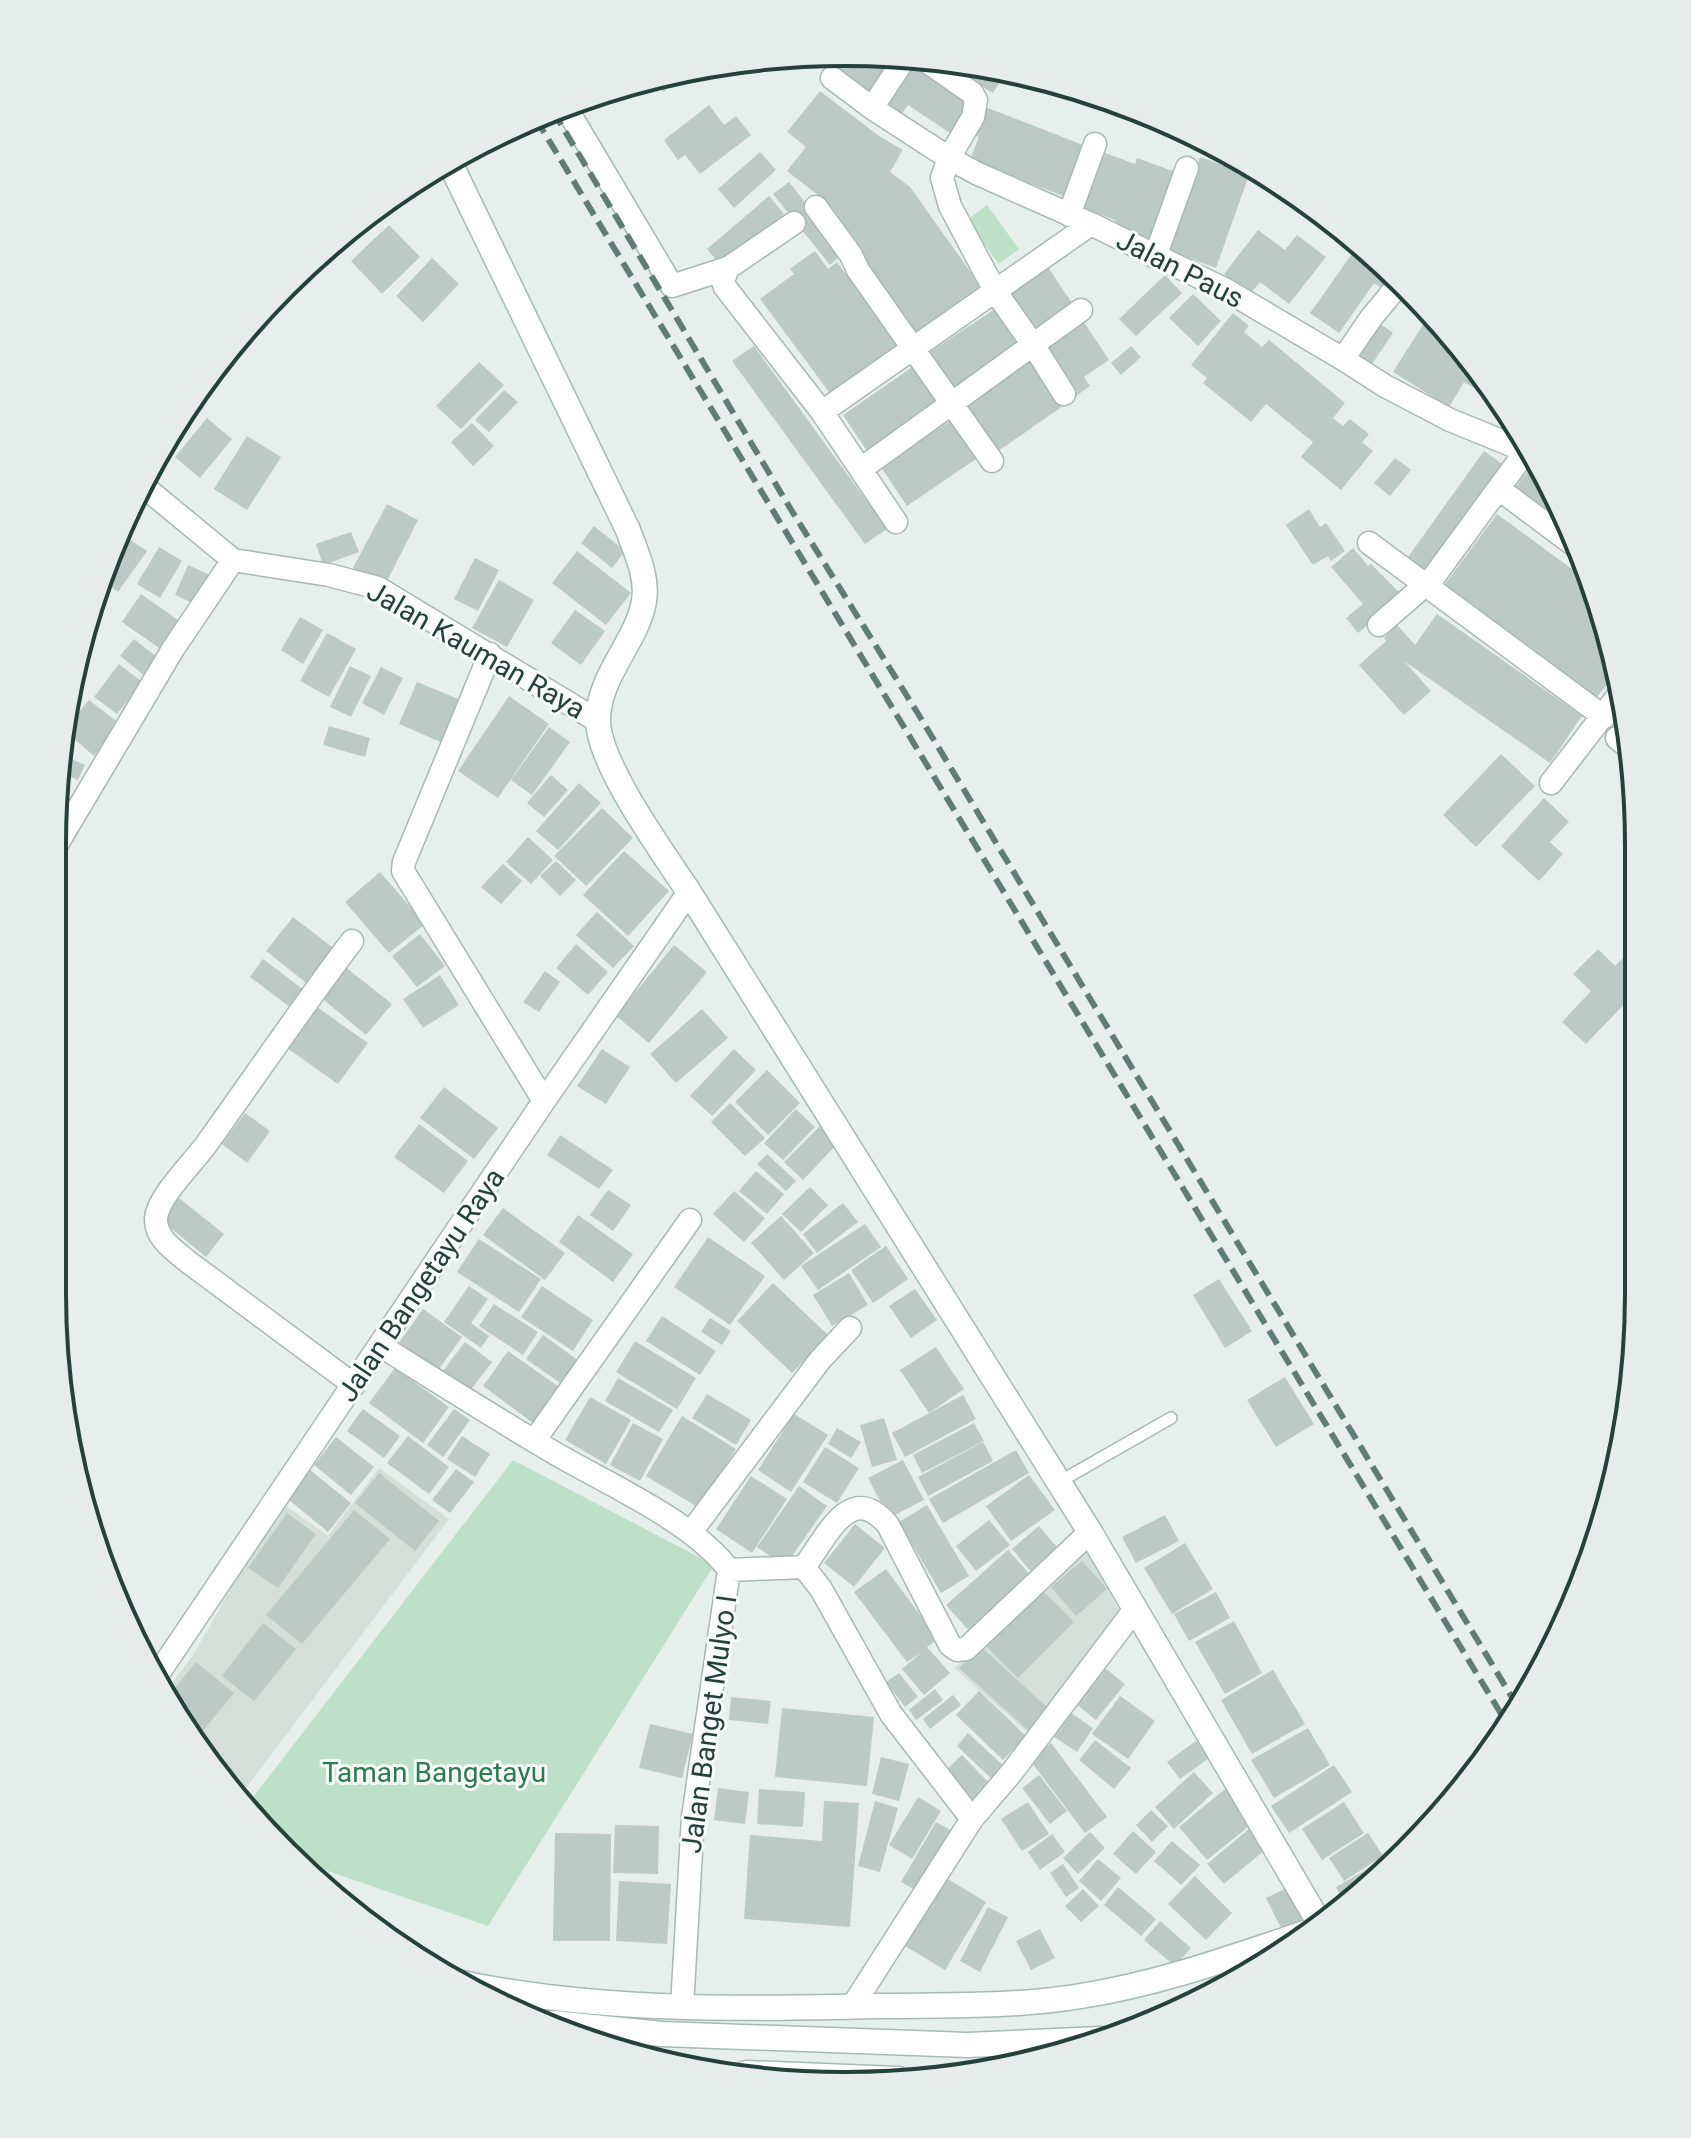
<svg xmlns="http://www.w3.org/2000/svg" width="1691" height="2138" viewBox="0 0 1691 2138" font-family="Roboto,sans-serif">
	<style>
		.built { fill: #d4dfda }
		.green { fill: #bfe0c8 }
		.building { fill: #bbcac4 }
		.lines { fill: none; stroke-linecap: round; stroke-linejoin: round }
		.lane-casing { stroke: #a8b8b2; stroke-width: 14 }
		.street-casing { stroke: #a8b8b2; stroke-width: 25 }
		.secondary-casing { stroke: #a4bbb3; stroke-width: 27 }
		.lane { stroke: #fff; stroke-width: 11 }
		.street { stroke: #fff; stroke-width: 22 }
		.secondary { stroke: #fff; stroke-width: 24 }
		.rail { stroke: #5f7d75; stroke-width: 6; stroke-dasharray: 16 8; stroke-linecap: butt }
		.labels { text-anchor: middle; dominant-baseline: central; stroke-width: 6; stroke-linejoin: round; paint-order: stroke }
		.street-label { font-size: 28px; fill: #24423a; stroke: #f7fbf9 }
		.park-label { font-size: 28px; fill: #2d7a4b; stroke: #f7fbf9 }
		.rim { fill: none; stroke: #24423a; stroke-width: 4 }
	</style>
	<rect width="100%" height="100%" fill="#e6efeb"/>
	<path class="built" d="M379 1468 449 1519 240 1796 162 1695 192 1657 244 1566 285 1505 328 1536Z
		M1086 1550 1123 1617 1027 1732 954 1668Z"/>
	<path class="green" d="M987 205 1019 249 999 264 967 220Z
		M513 1460 714 1565 488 1926 290 1858 247 1805Z"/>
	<path class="building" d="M900 54 873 99 831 74 842 56Z
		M938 61 1006 72 993 93Z
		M911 64 973 104 953 135 908 105 899 118 882 107Z
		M680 73 664 92 651 80 660 78Z
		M639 83 613 101 606 90Z
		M820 91 879 136 903 150 890 172 910 187 982 288 917 333 823 199 787 171 806 147 787 132Z
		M709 105 724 125 736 116 751 135 700 174 685 155 678 160 664 140Z
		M983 106 1083 145 1063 196 970 160 979 137 972 134Z
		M1097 150 1135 164 1137 158 1178 173 1153 240 1113 225 1115 220 1077 206Z
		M760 152 776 170 734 208 718 189Z
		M1200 157 1249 175 1216 268 1167 250Z
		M789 182 845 252 830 265 773 194Z
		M769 196 784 214 721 266 707 249Z
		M389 225 420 257 382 294 351 261Z
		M1258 230 1285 250 1297 235 1326 257 1289 304 1260 282 1250 294 1224 274Z
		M1359 244 1396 279 1387 292 1374 283 1339 333 1310 313Z
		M815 251 828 269 837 262 900 347 832 396 760 299 794 274 790 269Z
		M432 258 459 284 423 322 396 296Z
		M1048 267 1076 309 1038 335 1010 293Z
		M1165 275 1182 293 1136 336 1119 319Z
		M1193 294 1221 321 1198 346 1169 318Z
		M998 307 1027 349 949 397 922 357Z
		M1431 312 1442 323 1501 404 1464 382 1449 407 1393 372Z
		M1233 313 1249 326 1244 332 1262 347 1269 340 1345 403 1333 418 1343 426 1350 419 1369 434 1362 442 1373 451 1341 490 1301 457 1313 442 1266 404 1251 422 1203 383 1207 378 1191 365Z
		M1081 318 1109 360 1084 377 1090 386 1076 396 1042 345Z
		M1375 320 1393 333 1372 364 1353 351Z
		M754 346 887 529 865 544 732 361Z
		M1131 346 1141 357 1121 375 1111 363Z
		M1029 357 1063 406 994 454 960 405Z
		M479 362 504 385 461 429 436 406Z
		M914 366 941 405 869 454 843 415Z
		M504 390 518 402 489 432 475 420Z
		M194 398 204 407 155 457 159 448Z
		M207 418 232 439 200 478 175 457Z
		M950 421 976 459 907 506 881 467Z
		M472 423 494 446 473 466 451 442Z
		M247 436 281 457 247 510 214 489Z
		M1484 451 1508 468 1427 581 1403 564Z
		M1395 458 1411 470 1390 496 1374 483Z
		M1537 458 1565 521 1571 534 1513 491Z
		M387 504 418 520 385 585 353 568Z
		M1309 509 1320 527 1326 523 1345 551 1331 561 1328 556 1313 565 1286 525Z
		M1497 514 1595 586 1614 675 1594 701 1442 588Z
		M594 526 625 551 612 568 581 543Z
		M351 532 359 552 323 565 316 544Z
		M120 533 147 551 118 592 100 578Z
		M159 547 182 561 160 598 137 584Z
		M1353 548 1368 566 1371 564 1403 596 1358 633 1346 618 1363 604 1331 567Z
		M577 551 631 593 606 625 552 583Z
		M475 558 499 570 478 611 454 599Z
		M188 565 210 575 197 605 175 595Z
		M499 580 534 600 507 647 472 628Z
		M141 594 181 622 162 650 122 622Z
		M575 610 605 631 581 665 551 643Z
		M1437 614 1582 716 1550 763 1404 661 1431 691 1404 715 1359 665 1386 641 1384 638 1397 625 1415 645Z
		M300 617 323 630 303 664 281 650Z
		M327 633 356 649 329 697 300 681Z
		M134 639 158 658 144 675 120 656Z
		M119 664 142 682 117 714 94 697Z
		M350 666 371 676 351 717 330 707Z
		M381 667 403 678 384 715 362 703Z
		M417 682 461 700 443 743 399 724Z
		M509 696 549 724 498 798 458 771Z
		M89 700 120 724 94 756 66 732 67 726Z
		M329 726 370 738 365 757 323 745Z
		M549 727 570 742 532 795 511 780Z
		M1501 754 1535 786 1476 847 1443 815Z
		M65 756 85 765 78 780 58 771Z
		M551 775 568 790 544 817 527 803Z
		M579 783 601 803 558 850 536 831Z
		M55 787 72 800 56 820 54 818Z
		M1544 798 1569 822 1550 842 1563 854 1539 881 1501 846Z
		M602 808 633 838 586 886 554 856Z
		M1637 821V852L1622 841Z
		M528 837 553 860 531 884 506 862Z
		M624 851 669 891 628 936 583 895Z
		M556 861 576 880 560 896 540 876Z
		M503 864 522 881 501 904 481 887Z
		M380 872 425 924 389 953 345 902Z
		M597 912 634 946 613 968 576 935Z
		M293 917 336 950 309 985 266 951Z
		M420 934 445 966 417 987 392 956Z
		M1638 943V990L1586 1044 1562 1022 1591 991 1573 974 1598 949 1615 966Z
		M576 944 608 972 588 995 556 968Z
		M674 945 707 972 649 1043 616 1016Z
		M263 959 308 993 294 1010 250 977Z
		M343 965 392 1004 366 1035 318 995Z
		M545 971 560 982 539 1012 523 1002Z
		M440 975 459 1005 423 1028 403 999Z
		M317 1007 368 1043 338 1084 287 1048Z
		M702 1009 728 1038 676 1083 650 1054Z
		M602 1049 630 1067 606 1104 577 1086Z
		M734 1049 756 1070 712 1116 690 1096Z
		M767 1070 800 1103 768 1135 735 1102Z
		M444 1087 498 1128 474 1159 420 1118Z
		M730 1103 765 1138 745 1156 711 1122Z
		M796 1109 815 1127 783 1160 764 1143Z
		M245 1113 270 1131 247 1163 222 1144Z
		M419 1124 468 1161 444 1193 394 1157Z
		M821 1125 839 1142 803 1180 784 1162Z
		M560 1135 613 1170 599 1189 547 1155Z
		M767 1154 796 1181 786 1191 757 1164Z
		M756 1171 784 1194 767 1214 739 1191Z
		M810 1187 828 1205 801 1232 782 1214Z
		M608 1190 631 1205 613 1231 590 1215Z
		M734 1191 765 1218 744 1242 713 1214Z
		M179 1198 224 1234 206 1257 161 1220Z
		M843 1203 858 1222 817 1253 803 1234Z
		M503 1208 565 1253 545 1280 483 1235Z
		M578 1215 633 1254 613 1282 559 1242Z
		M781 1216 814 1253 784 1280 751 1243Z
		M865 1224 881 1247 818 1290 801 1266Z
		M708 1237 765 1276 730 1325 674 1287Z
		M479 1239 541 1279 519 1312 457 1272Z
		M886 1246 908 1279 873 1303 851 1270Z
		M849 1273 868 1305 832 1326 813 1295Z
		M1219 1279 1252 1331 1225 1348 1193 1295Z
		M773 1283 828 1335 792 1373 737 1321Z
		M469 1286 488 1299 471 1323 489 1336 481 1348 444 1322Z
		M542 1286 593 1320 573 1351 521 1317Z
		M915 1289 937 1320 911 1338 889 1306Z
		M494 1304 538 1332 523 1355 479 1326Z
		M423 1309 462 1337 437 1372 398 1344Z
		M662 1316 716 1351 700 1375 646 1341Z
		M710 1318 731 1331 722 1345 701 1332Z
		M543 1335 583 1364 566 1387 526 1359Z
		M635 1341 696 1378 677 1409 616 1372Z
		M465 1342 492 1362 470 1391 443 1371Z
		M936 1347 964 1389 929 1413 900 1370Z
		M508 1351 559 1387 533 1423 483 1386Z
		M395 1368 449 1407 423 1443 369 1403Z
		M1285 1377 1314 1424 1276 1447 1247 1400Z
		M618 1378 673 1410 659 1432 605 1401Z
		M707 1394 751 1420 736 1445 692 1418Z
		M963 1395 976 1419 905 1457 892 1433Z
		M590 1397 631 1420 606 1464 565 1440Z
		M363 1409 400 1436 384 1458 347 1431Z
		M454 1409 470 1420 443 1457 427 1445Z
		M794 1414 828 1435 791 1492 758 1470Z
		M682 1416 736 1449 699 1508 646 1476Z
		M884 1418 897 1460 872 1467 860 1425Z
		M633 1423 663 1439 640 1481 610 1465Z
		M974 1423 984 1441 922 1473 913 1455Z
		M837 1428 861 1442 851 1458 828 1444Z
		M408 1436 449 1467 429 1494 387 1463Z
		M462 1436 490 1454 475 1477 447 1459Z
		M336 1437 374 1467 351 1495 314 1465Z
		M983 1442 993 1461 928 1496 918 1477Z
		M825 1447 859 1468 837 1503 803 1482Z
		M1016 1450 1029 1473 943 1523 929 1499Z
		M903 1460 924 1500 889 1518 868 1478Z
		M456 1469 474 1482 450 1513 432 1500Z
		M310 1470 351 1503 328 1532 288 1499Z
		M379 1473 439 1521 415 1551 355 1503Z
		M1029 1475 1055 1510 1011 1541 986 1506Z
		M751 1476 787 1499 752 1553 716 1529Z
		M799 1486 827 1506 785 1566 757 1547Z
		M927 1505 969 1576 941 1593 899 1522Z
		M354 1510 390 1539 302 1644 266 1615Z
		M287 1513 316 1534 278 1588 248 1568Z
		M1165 1515 1179 1541 1136 1563 1122 1537Z
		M989 1520 1010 1545 976 1571 956 1546Z
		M855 1524 885 1548 854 1587 824 1563Z
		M1039 1526 1061 1552 1034 1575 1012 1549Z
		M1185 1543 1213 1589 1172 1614 1144 1568Z
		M1008 1550 1034 1579 972 1634 946 1605Z
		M1082 1561 1107 1589 1076 1616 1051 1587Z
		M886 1569 938 1639 927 1647 950 1673 924 1695 902 1669 922 1652 907 1662 854 1592Z
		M1043 1591 1074 1622 1018 1678 986 1646Z
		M1216 1592 1230 1618 1189 1641 1174 1614Z
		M1234 1621 1262 1673 1225 1694 1195 1642Z
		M263 1623 296 1649 254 1701 222 1676Z
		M980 1646 1048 1708 1028 1730 959 1668Z
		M196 1662 234 1693 196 1739 166 1699Z
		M1099 1663 1125 1684 1096 1720 1070 1699Z
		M1273 1670 1305 1724 1252 1754 1221 1700Z
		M899 1673 918 1697 905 1707 886 1682Z
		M935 1689 943 1700 916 1720 909 1710Z
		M979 1691 1026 1736 1003 1760 956 1715Z
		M953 1695 961 1705 930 1729 923 1719Z
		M1120 1696 1155 1721 1128 1759 1092 1734Z
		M731 1697 771 1701 768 1724 729 1720Z
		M782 1708 874 1717 867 1786 775 1777Z
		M1064 1708 1093 1728 1077 1752 1047 1732Z
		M650 1724 693 1734 682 1778 639 1768Z
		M1308 1728 1330 1765 1274 1798 1251 1760Z
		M968 1733 1006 1768 993 1780 957 1746Z
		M1095 1740 1131 1768 1114 1789 1079 1760Z
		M1196 1741 1209 1758 1180 1779 1167 1762Z
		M1051 1743 1107 1817 1085 1833 1029 1759Z
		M962 1755 994 1788 977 1804 945 1771Z
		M881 1757 909 1764 899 1801 872 1794Z
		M1334 1765 1352 1792 1289 1833 1271 1806Z
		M1194 1772 1213 1793 1174 1829 1155 1807Z
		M1039 1775 1067 1811 1050 1824 1022 1788Z
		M718 1788 749 1792 745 1824 714 1820Z
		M759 1789 805 1792 803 1827 757 1824Z
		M1225 1789 1253 1823 1207 1860 1179 1827Z
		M918 1797 941 1811 912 1859 889 1845Z
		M824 1801 859 1803 850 1927 744 1919 750 1835 822 1841Z
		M875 1801 898 1808 880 1872 858 1866Z
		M1028 1802 1049 1834 1022 1851 1001 1819Z
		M1344 1802 1364 1833 1322 1860 1302 1829Z
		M1151 1810 1168 1826 1152 1842 1136 1825Z
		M936 1822 956 1833 921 1893 901 1882Z
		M615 1825 659 1826 658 1874 613 1873Z
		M1249 1829 1266 1849 1224 1884 1207 1864Z
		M1133 1831 1156 1852 1136 1874 1113 1854Z
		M1090 1832 1105 1848 1078 1874 1063 1858Z
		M555 1833 611 1834 610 1941H553Z
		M1368 1833 1383 1856 1344 1881 1329 1858Z
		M1052 1834 1065 1852 1040 1870 1028 1852Z
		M1172 1841 1200 1865 1181 1885 1154 1861Z
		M1395 1853 1398 1858 1368 1889 1346 1905 1336 1887Z
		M1098 1859 1121 1878 1101 1901 1079 1881Z
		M1063 1864 1079 1888 1066 1897 1050 1873Z
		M941 1875 986 1902 945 1970 900 1943Z
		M1195 1876 1232 1913 1206 1940 1168 1904Z
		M619 1881 671 1884 667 1944 616 1941Z
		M1118 1887 1156 1919 1141 1936 1104 1905Z
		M1287 1888 1303 1919 1282 1930 1266 1898Z
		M1083 1889 1099 1906 1081 1922 1065 1906Z
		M988 1907 1008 1917 980 1972 960 1961Z
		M1160 1921 1191 1948 1175 1966 1144 1940Z
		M1040 1929 1055 1958 1031 1970 1016 1941Z"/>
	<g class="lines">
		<defs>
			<path id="lane" d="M1059 1482 1171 1418"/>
			<path id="street" d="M922 58 972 93 976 100 973 117 949 158 942 178 950 206 995 291 1034 346 1064 394
				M832 78 872 108 949 158 976 173 1091 224 1226 290 1343 359 1385 386 1450 420 1526 451 1531 446
				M565 106 672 286 728 268
				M872 108 907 55
				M816 207 851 255 858 270 992 461
				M1069 215 1095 144
				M794 223 728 268 723 281 725 287 822 412 896 522
				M1155 257 1187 168
				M1343 359 1371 318 1400 283
				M822 412 1091 224
				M861 469 1081 310
				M142 485 233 560 329 575 378 588 598 721
				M1499 489 1578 548
				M1369 543 1604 717
				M1427 586 1526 451
				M1379 625 1425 585
				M490 654 404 862 403 871 544 1101
				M1617 738 1628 747
				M1551 783 1618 696
				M53 851 173 649 233 560
				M352 941C302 1007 256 1075 208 1142 195 1161 158 1196 156 1218 155 1238 174 1250 187 1261L354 1385
				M381 1346C440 1383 498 1420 558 1455 610 1485 695 1523 729 1570L693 1817 682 2007
				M534 1441 690 1220
				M691 1532 820 1360 850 1328
				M804 1567 821 1589 891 1714 972 1819 852 2007
				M729 1570 804 1567C827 1537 850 1480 888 1525L950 1645 957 1650 966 1649 1090 1532
				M154 1680 544 1101 689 892
				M972 1819 1012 1772 1135 1609"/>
			<path id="secondary" d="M448 159 628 530C636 553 648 576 644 601 638 640 598 676 598 720 598 764 664 854 689 892L1090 1532 1320 1924
				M452 1981C593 2012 738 2009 881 2006 947 2005 1016 2007 1081 1996 1159 1984 1233 1957 1308 1932
				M553 2023 662 2034 968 2045 1100 2039
				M746 2073 898 2079"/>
		</defs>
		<use href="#lane" class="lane-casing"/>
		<use href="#street" class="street-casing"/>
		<use href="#secondary" class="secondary-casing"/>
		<use href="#lane" class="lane"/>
		<use href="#street" class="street"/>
		<use href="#secondary" class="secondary"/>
		<path class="rail" d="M553 111 790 508 917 712 1516 1704
			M536 119 1506 1722"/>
	</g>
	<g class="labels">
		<g class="street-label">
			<text transform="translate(1180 269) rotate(27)">Jalan Paus</text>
			<text transform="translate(476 650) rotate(30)">Jalan Kauman Raya</text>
			<text transform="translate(421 1285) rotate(-56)">Jalan Bangetayu Raya</text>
			<text transform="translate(709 1724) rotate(-82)">Jalan Banget Mulyo I</text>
		</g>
		<g class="park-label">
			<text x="434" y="1772">Taman Bangetayu</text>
		</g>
	</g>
	<path d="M0 0H1691V2138H0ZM845 66H846A779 779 0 0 1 1625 845V1293A779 779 0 0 1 846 2072H845A779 779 0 0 1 66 1293V845A779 779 0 0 1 845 66Z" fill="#e6ecea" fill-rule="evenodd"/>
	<path class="rim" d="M845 66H846A779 779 0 0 1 1625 845V1293A779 779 0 0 1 846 2072H845A779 779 0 0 1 66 1293V845A779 779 0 0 1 845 66Z"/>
</svg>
